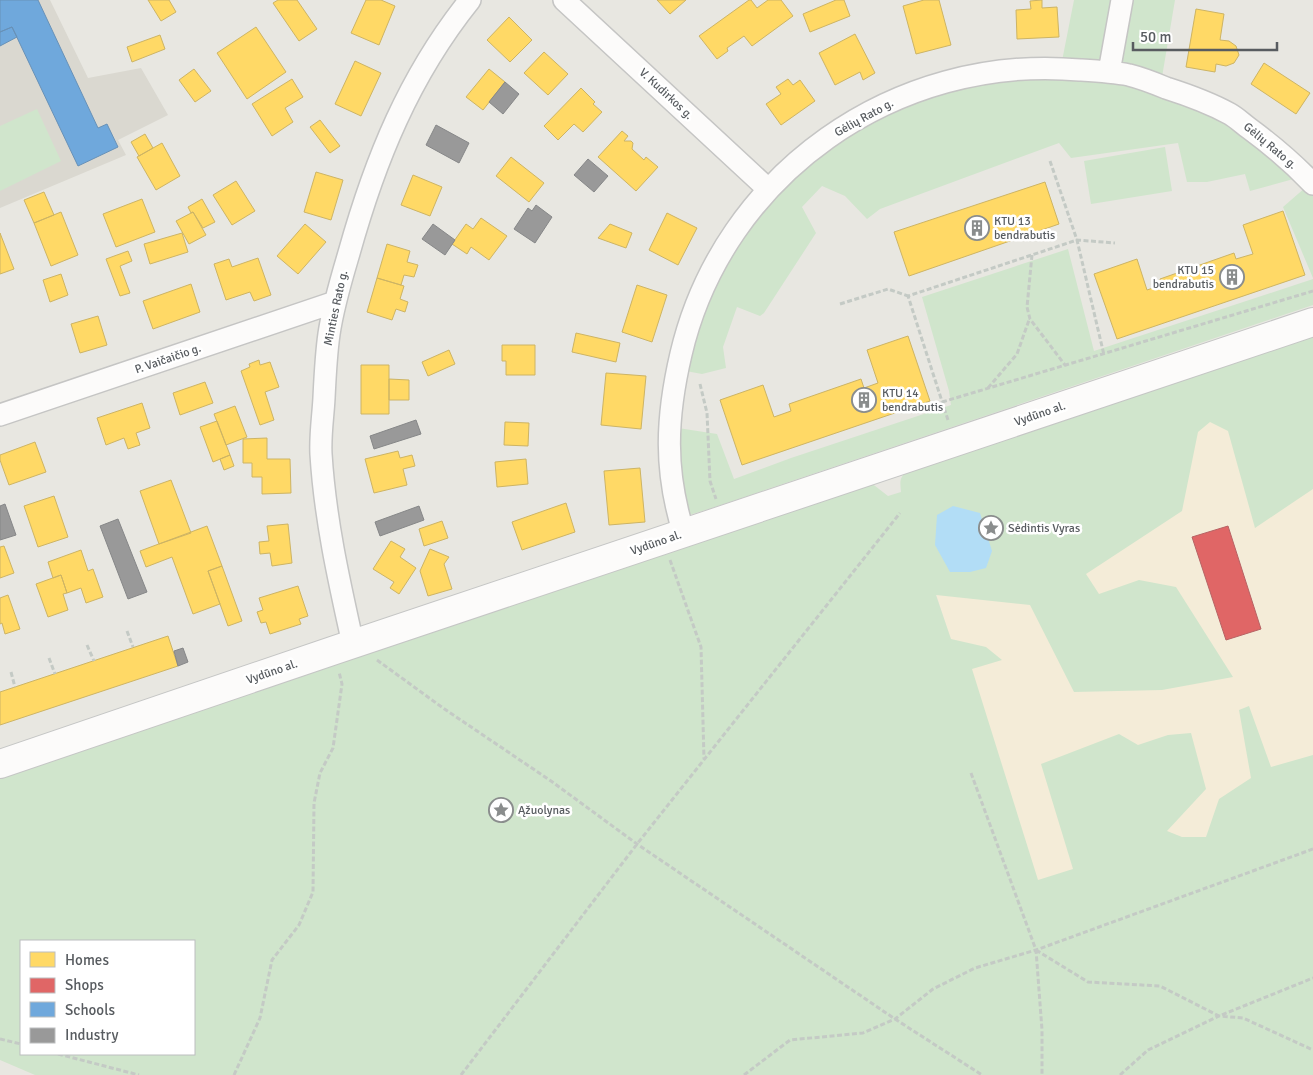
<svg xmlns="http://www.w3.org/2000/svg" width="1313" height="1075" viewBox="0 0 1313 1075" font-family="Signika,sans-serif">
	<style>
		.commercial { fill: #f4ecd8 }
		.education { fill: #dad8d0 }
		.green { fill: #d0e5cc; fill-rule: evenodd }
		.water { fill: #b2ddf6 }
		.homes { fill: #ffd966; stroke: #cdb464 }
		.shops { fill: #e06666; stroke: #b76364 }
		.schools { fill: #6fa8dc; stroke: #6891b7 }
		.industry { fill: #999; stroke: #868788 }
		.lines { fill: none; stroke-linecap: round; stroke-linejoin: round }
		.street-casing { stroke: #c5c5c4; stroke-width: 24 }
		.secondary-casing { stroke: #c5c6c5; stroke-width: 30 }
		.path { stroke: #c4cac5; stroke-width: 3; stroke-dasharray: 5 2.5; stroke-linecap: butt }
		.street { stroke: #fcfbfa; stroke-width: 21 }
		.secondary { stroke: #fcfbfa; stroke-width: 28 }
		.labels { text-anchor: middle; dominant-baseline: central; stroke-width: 5; stroke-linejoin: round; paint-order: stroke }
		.street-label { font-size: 12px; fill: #585c60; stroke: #fff }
		.poi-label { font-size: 12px; fill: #585c60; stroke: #fff; text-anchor: start }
	</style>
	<rect width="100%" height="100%" fill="#e8e7e1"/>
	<path class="commercial" d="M1313 356V845L1046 939 936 594Z"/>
	<path class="education" d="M0 0H50L88 78 141 68 168 115 118 140 126 155 0 208Z"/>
	<path class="green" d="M1074 0H1114L1104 57 1100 61H1062Z
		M1130 0H1175L1162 77 1123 65 1119 61Z
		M1018 77 1084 78 1137 87 1196 105 1243 130 1297 178 1250 191 1245 174 1207 182H1187L1178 143 1071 158 1059 143 880 209 867 219 845 196 822 186 802 207 816 233 764 313 760 316 737 307 723 347 726 368 702 374 686 371 708 294 764 204 811 160 867 123 961 86Z
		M37 109 61 161 0 191V126Z
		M1165 147 1172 191 1091 204 1084 161Z
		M1306 187 1313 195V278L1283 207Z
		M1068 249 1094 351 1313 279V305L709 509 689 515 677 457 678 428 717 434 734 479 791 458 951 405 949 391 922 297Z
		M1313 333V489L1255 528 1228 431 1210 422 1198 432 1182 511 1086 574 1099 594 1139 580 1176 587 1233 677 1162 690 1074 692 1030 605 936 595 951 639 986 647 1002 660 972 669 1038 880 1073 869 1041 764 1119 734 1138 745 1168 735 1191 733 1206 789 1167 831 1182 837H1206L1219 799 1251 778 1239 710 1249 706 1271 767 1313 755V1075H35L0 1060V775L870 482 888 496 901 492C900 481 899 477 909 470ZM21 941H194V1054H21Z"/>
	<path class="water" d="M953 506 980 513 992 551 986 568 970 572H950L935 545 937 515Z"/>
	<path class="homes" d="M148 0H169L176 12 161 21Z
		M278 0H297L317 29 299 41 273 3Z
		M366 0H381L395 6 379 45 351 33Z
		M657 0H686L670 14Z
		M749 0H751L757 8 768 0H781L793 16 752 46 744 36 727 48 728 51 717 59 699 36Z
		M836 0H844L850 16 810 32 803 14Z
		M924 0H939L951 45 916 54 903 6Z
		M1042 0V8L1057 7 1059 37 1017 39 1016 10 1031 9 1030 1Z
		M1196 9 1224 14 1220 40 1229 41 1236 46 1239 55 1234 63 1226 66 1216 64 1215 72 1186 67Z
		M509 17 532 40 510 62 487 40Z
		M256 27 286 72 247 99 217 53Z
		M855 34 875 73 863 80 860 72 835 85 819 53Z
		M160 35 165 49 132 62 127 47Z
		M544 52 568 74 548 95 524 73Z
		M355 61 381 73 361 116 335 104Z
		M1264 63 1310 93 1296 114 1251 84Z
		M194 69 211 91 195 102 179 80Z
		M489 69 505 82 483 110 466 97Z
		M292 79 303 97 285 108 293 122 272 136 252 104Z
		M788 79 793 85 800 80 815 101 781 125 766 104 781 94 776 87Z
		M581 88 595 102 593 104 602 112 583 132 574 124 558 140 544 126Z
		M320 120 340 146 330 153 310 127Z
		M622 131 628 136 624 141H631L633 143 632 149 644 160 646 157 658 167 636 191 598 157Z
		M145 134 153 148 139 156 131 142Z
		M162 143 180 176 156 190 137 157Z
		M511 157 544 183 529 202 496 176Z
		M316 172 343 180 331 220 304 212Z
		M413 175 442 187 430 216 401 205Z
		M236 181 255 211 232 225 213 195Z
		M1045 182 1059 224 909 276 894 232Z
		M44 192 54 215 34 223 24 200Z
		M142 199 155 232 116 247 103 214Z
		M202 199 215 222 203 228 193 212 191 213 188 207Z
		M1283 211 1305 275 1117 339 1094 274 1137 259 1147 290 1162 285 1160 279 1234 253 1236 259 1253 254 1243 225Z
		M61 212 78 255 51 266 34 223Z
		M193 212 206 235 189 244 176 221Z
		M667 213 697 228 678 265 649 250Z
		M481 218 507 236 489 260 471 247 467 254 452 244 466 224 473 229Z
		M305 224 326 242 298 274 277 256Z
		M610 224 632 233 626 248 598 238Z
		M0 233 14 269 0 274Z
		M182 233 188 252 150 264 144 244Z
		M387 244 410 251 407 262 418 265 414 277 404 275 401 285 377 278Z
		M128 251 132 261 120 266 130 293 120 296 106 259Z
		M258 258 271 295 254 301 250 292 226 300 214 264 229 259 232 267Z
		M61 274 68 295 50 302 43 280Z
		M377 278 404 286 400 299 408 302 405 312 396 309 392 320 367 312Z
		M191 284 200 312 153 329 143 301Z
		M637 285 667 295 652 342 622 332Z
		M98 316 107 345 80 353 71 324Z
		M576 333 620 343 616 362 572 352Z
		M908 336 930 401 742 465 720 400 763 385 774 417 791 411 789 404 861 379 864 388 878 383 867 350Z
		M502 345H535V375H506V361H502Z
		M449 350 455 364 428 376 422 362Z
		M259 360 260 365 270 362 279 387 265 392 274 420 260 425 241 371 250 367 249 364Z
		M361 365H389V414H361Z
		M606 373 646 376 641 429 601 425Z
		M389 379 409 380V400H389Z
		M205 382 213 403 180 415 173 393Z
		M142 403 150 428 136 433 140 445 128 449 124 438 106 445 97 418Z
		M235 406 247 437 226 445 214 414Z
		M217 421 230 455 213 462 200 427Z
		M505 422 529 423 528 446 504 445Z
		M267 438V459H290L291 493 262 494V477H252V463H243V439Z
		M35 442 46 472 9 485 0 460V455Z
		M398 451 400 458 412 455 415 466 403 469 407 485 374 493 365 459Z
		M230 455 234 466 224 470 220 459Z
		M526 459 528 484 497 487 495 462Z
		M640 468 645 522 609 525 604 471Z
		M171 480 191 533 159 544 140 491Z
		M54 496 68 537 38 547 24 506Z
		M566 503 575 532 522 550 512 522Z
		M442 521 448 538 424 546 419 529Z
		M288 524 292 563 272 566 270 553 260 554 259 542 269 541 267 526Z
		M207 526 222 566 208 571 220 604 193 614 172 557 146 567 140 551Z
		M391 541 405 549 400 557 416 568 399 594 390 588 394 582 373 569Z
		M4 546 14 573 0 578V547Z
		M430 549 449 557 444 564 452 589 428 596 420 571Z
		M81 550 88 571 93 569 103 597 86 603 81 588 67 593 61 575 53 578 48 562Z
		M222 566 242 621 228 626 208 571Z
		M61 575 67 593 63 594 68 610 48 617 36 584Z
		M298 586 308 616 299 619 301 624 270 634 266 622 261 623 257 612 263 610 259 598Z
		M8 595 20 629 5 634 2 623 0 624V598Z
		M168 636 178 666 0 725V692Z"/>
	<path class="shops" d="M1228 526 1261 629 1226 640 1192 537Z"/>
	<path class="schools" d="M0 0H38L98 128 107 124 118 147 78 166 12 27 0 32Z
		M12 27 17 37 0 46V32Z"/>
	<path class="industry" d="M505 82 519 94 503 114 489 102Z
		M436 125 469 143 459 163 426 145Z
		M588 159 608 176 594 192 574 175Z
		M536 205 552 217 535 243 514 229 528 208 532 211Z
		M433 224 455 240 445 255 422 239Z
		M416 420 421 434 374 449 370 436Z
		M5 504 16 535 0 540V506Z
		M419 506 424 520 380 536 375 522Z
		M118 519 147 592 128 599 100 526Z
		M183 648 188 662 178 666 174 651Z"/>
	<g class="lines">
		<defs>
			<path id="street" d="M564 0 768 189
				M1109 72 1122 0
				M0 415 335 302
				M684 534C664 471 666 418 681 354 723 174 896 53 1080 70 1096 71 1113 72 1129 75 1141 78 1154 83 1166 88 1188 95 1210 103 1230 114 1237 118 1243 124 1250 129 1273 146 1293 163 1313 184
				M353 644C339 581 325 519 321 454 320 435 323 417 324 398 325 377 326 355 329 334 333 306 341 280 349 253 375 160 409 76 470 0"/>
			<path id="secondary" d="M0 764 335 650 1313 322"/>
		</defs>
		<use href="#street" class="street-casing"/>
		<use href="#secondary" class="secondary-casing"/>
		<path class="path" d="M1050 161 1077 240 1115 243
			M1032 255 1027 307 1030 319 1065 365
			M840 304 888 289 908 296
			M700 384 707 413 710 481 716 499
			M988 388 1017 354 1029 320
			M942 402 1313 291
			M948 420 908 296 1077 240 1104 355
			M670 560 701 647 704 759
			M127 631 133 647
			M87 645 94 661
			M49 658 55 674
			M377 660 443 708 551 781 637 844 895 1019 982 1075
			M11 672 15 687
			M971 773 1036 950 1042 1030V1075
			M1036 950 1088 982 1160 986 1219 1016 1313 978
			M0 1039 21 1044
			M58 1054 139 1075
			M234 1075 260 1018 272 960 299 925 313 892 314 803 320 773 333 748 342 684 339 672
			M461 1075 637 844 900 513
			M744 1075 790 1040 863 1033 895 1019 933 989 975 968 1036 950 1313 849
			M1120 1075 1148 1050 1219 1016 1243 1018 1313 1050"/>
		<use href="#street" class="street"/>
		<use href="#secondary" class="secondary"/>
	</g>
	<defs>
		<symbol id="building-ring" viewBox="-11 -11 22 22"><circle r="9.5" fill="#fff" stroke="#8a8d8d" stroke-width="1.5"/><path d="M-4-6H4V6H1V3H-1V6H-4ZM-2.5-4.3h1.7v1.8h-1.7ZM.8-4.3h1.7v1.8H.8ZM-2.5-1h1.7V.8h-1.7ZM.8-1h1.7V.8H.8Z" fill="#8a8d8d"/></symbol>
		<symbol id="sight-ring" viewBox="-11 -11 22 22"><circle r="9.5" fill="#fff" stroke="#8a8d8d" stroke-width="1.5"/><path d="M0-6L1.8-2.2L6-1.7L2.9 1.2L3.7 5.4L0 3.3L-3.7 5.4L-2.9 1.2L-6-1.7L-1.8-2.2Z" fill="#8a8d8d"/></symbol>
	</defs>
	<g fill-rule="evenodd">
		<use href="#building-ring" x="963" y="214" width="28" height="28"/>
		<use href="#building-ring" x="1218" y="263" width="28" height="28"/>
		<use href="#building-ring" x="850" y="386" width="28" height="28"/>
		<use href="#sight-ring" x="977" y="514" width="28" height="28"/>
		<use href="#sight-ring" x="487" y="796" width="28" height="28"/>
	</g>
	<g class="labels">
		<g class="street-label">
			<text transform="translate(666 94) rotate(43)">V. Kudirkos g.</text>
			<text transform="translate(864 118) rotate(-29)">Gėlių Rato g.</text>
			<text transform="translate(1270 146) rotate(40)">Gėlių Rato g.</text>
			<text transform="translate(336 308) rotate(-78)">Minties Rato g.</text>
			<text transform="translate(168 359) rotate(-19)">P. Vaičaičio g.</text>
			<text transform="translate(1040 414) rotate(-19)">Vydūno al.</text>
			<text transform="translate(656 543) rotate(-19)">Vydūno al.</text>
			<text transform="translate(272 672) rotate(-19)">Vydūno al.</text>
		</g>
		<g class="poi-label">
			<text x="994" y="221">KTU 13<tspan x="994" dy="14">bendrabutis</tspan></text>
			<text x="1214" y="270" text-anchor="end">KTU 15<tspan x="1214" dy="14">bendrabutis</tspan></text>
			<text x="882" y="393">KTU 14<tspan x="882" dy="14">bendrabutis</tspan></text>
			<text x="1008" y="528">Sėdintis Vyras</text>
			<text x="518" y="810">Ąžuolynas</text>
		</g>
	</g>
	<rect x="20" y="940" width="175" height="115" fill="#ffffff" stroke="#bcbebf"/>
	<rect x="30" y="952" width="25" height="15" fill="#ffd966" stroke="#bcbebf"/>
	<text x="65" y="965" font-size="15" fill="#585c60">Homes</text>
	<rect x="30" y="978" width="25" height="15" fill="#e06666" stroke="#bcbebf"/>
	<text x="65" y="990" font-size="15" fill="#585c60">Shops</text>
	<rect x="30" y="1002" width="25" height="15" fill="#6fa8dc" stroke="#bcbebf"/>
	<text x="65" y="1015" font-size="15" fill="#585c60">Schools</text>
	<rect x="30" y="1028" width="25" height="15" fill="#999999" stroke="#bcbebf"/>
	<text x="65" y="1040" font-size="15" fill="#585c60">Industry</text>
	<path d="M1133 42v8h144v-8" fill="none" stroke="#585c60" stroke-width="2.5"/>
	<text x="1140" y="42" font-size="15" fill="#585c60" stroke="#ffffff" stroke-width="4" paint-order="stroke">50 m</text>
</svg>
